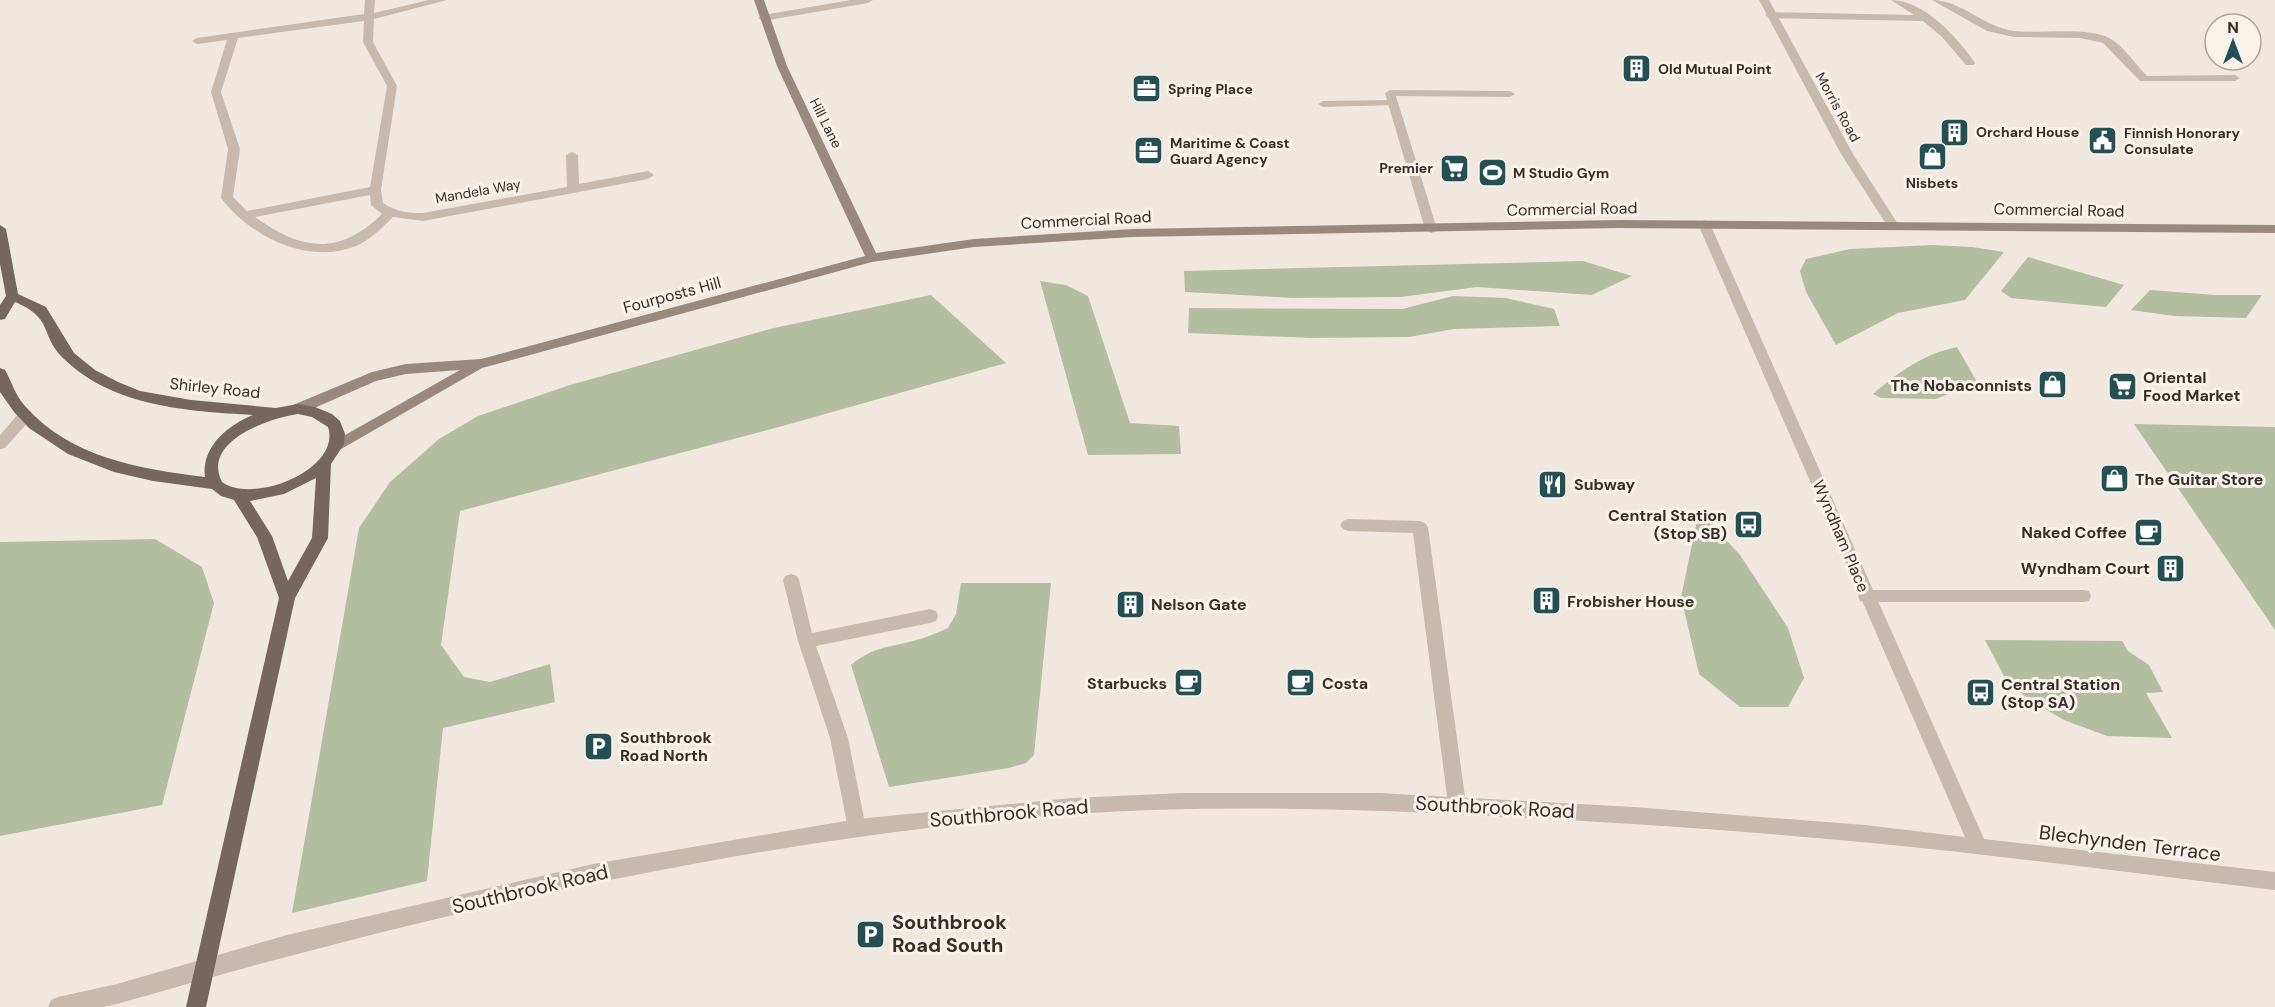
<svg xmlns="http://www.w3.org/2000/svg" width="2275" height="1007" viewBox="0 0 2275 1007" font-family="'DM Sans',sans-serif">
	<style>
		.green { fill: #b3bea0 }
		.lines { fill: none; stroke-linecap: round; stroke-linejoin: round }
		.lane { fill: #c7b9ac; fill-rule: evenodd }
		.street { fill: #c7b9ac; fill-rule: evenodd }
		.secondary { fill: #9b887d; fill-rule: evenodd }
		.primary { fill: #76665d; fill-rule: evenodd }
		.labels { text-anchor: middle; dominant-baseline: central; stroke-width: 6; stroke-linejoin: round; paint-order: stroke }
		.far-poi-label { font-size: 14px; font-weight: bold; fill: #362e2a; stroke: #f8f2eb; text-anchor: start }
		.far-street-label { font-size: 14px; fill: #362e2a; stroke: #f8f2eb }
		.street-label { font-size: 16px; fill: #362e2a; stroke: #f8f2eb }
		.poi-label { font-size: 16px; font-weight: bold; fill: #362e2a; stroke: #f8f2eb; text-anchor: start }
		.near-street-label { font-size: 20px; fill: #362e2a; stroke: #f8f2eb }
		.near-poi-label { font-size: 20px; font-weight: bold; fill: #362e2a; stroke: #f8f2eb; text-anchor: start }
	</style>
	<rect width="100%" height="100%" fill="#f0e8df"/>
	<path class="green" d="M1933 245 1972 247 2004 252 1965 300 1898 313 1836 345 1806 292 1800 271 1806 259 1850 249Z
		M2028 257 2124 285 2106 307 2011 298 2001 291Z
		M1583 261 1632 276 1592 295 1477 287 1401 297 1293 298 1185 292 1184 271Z
		M1040 281 1066 285 1088 296 1130 423 1179 426 1181 454 1088 455Z
		M2150 290 2215 295H2262L2246 318 2174 316 2131 310Z
		M931 295 1006 363 779 427 460 511 441 645 464 677 490 682 550 664 555 702 443 728 427 881 292 913 359 528 390 482 439 439 478 416 570 385 774 328Z
		M1453 296 1506 298 1554 309 1560 326 1454 329 1409 337 1312 338 1188 333 1189 308 1402 309Z
		M1957 347 1977 382 1936 399 1881 398 1873 394C1899 372 1923 354 1957 347Z
		M2134 424 2275 427V630Z
		M1699 511 1740 555 1788 628 1804 678 1788 707H1740L1699 674 1681 597Z
		M155 539 202 567 214 603 162 805 0 836V542Z
		M961 583H1051L1034 755 1026 763 1009 768 889 787 851 665C873 647 886 648 913 641 925 638 937 633 948 628L956 614Z
		M1985 640 2122 641 2128 651 2149 665 2163 692 2146 693 2172 738 2107 736 2064 720 2028 699 2005 678Z"/>
	<g class="lines">
		<path class="lane" d="M1891 0C1924 0 1957 37 1975 63L1974 65H1966L1942 37 1923 21 1770 18 1765 15 1770 12 1914 15Z
			M1932 0C1961 0 1984 27 2014 31 2039 34 2090 26 2111 39 2124 47 2136 65 2147 76L2235 75 2240 78 2235 81H2140L2103 43 2080 38 2014 37 1987 31Z
			M1392 100 1396 101V105L1323 107 1318 104 1323 101Z
			M1348 519 1420 521 1425 523 1428 527 1466 804 1463 810 1457 812 1451 810 1448 804 1413 533 1348 531 1343 529 1340 525 1343 521Z
			M791 574 797 576 799 580 812 633 930 609 936 611 938 616 936 621 930 623 816 646 848 738 866 828 863 834 857 837 851 834 848 828 830 738 798 641 783 580 785 576Z
			M1866 590H2083L2089 591 2091 596 2089 601 2083 602H1866L1860 601 1858 596 1860 591Z"/>
		<path class="street" d="M365 0H375L374 13 429 0H447L374 19 373 42 397 86 381 190 383 203C396 212 408 213 423 213L567 187 566 155 572 152 578 155 579 184 648 171 654 175 648 179 423 221 393 217C382 228 370 240 356 246 306 266 249 235 221 198L228 149 211 92 227 40 197 44 192 41 197 38 364 14ZM364 21 363 42 387 86 370 187 247 211 233 197 240 149 221 92 238 38ZM370 195 371 205 382 214C339 256 302 251 255 217Z
			M851 0H873L868 3 763 21 758 18 763 15Z
			M1759 0H1769L1853 154 1898 224 1896 227H1888L1841 154Z
			M1390 90 1510 91 1515 94 1510 97 1396 96 1437 229 1435 232 1431 233 1425 229 1385 93Z
			M1704 220 1710 224 1984 839 2275 872V890C2137 874 1999 855 1861 842 1745 831 1628 823 1511 817 1365 809 1219 804 1073 814 748 838 429 914 117 1004L103 1007H48L51 1000 58 997 117 984 287 935 593 864 857 819 1072 798 1184 793H1378L1634 807 1865 825 1965 837 1698 224Z
			M24 412 31 417 29 421 5 448 0 449V435L19 413Z"/>
		<path class="secondary" d="M754 0H764L787 66 876 253 974 239 1132 229 1620 220 2275 225V233L1620 228 1132 237 974 247 872 262 482 368 336 452 331 451 329 447 331 443 460 370 406 374 376 381 303 413H293L291 409 293 405 372 372 406 364 481 359 865 256 777 66Z"/>
		<path class="primary" d="M0 225 6 229 18 294 46 307 74 353 95 370 118 382 140 391 191 400 276 408 298 404 315 407 332 414 340 421 345 434 344 444 331 464 328 538 295 598 206 1007H186L279 598 257 537 234 500 221 496 212 489 153 481 114 472 68 454 29 428 14 412 0 392V368L5 370C12 382 15 395 25 406 71 458 140 469 205 477 201 447 228 425 253 415 187 411 114 407 64 359 39 335 55 319 15 302L5 319 0 320V305L6 296 0 264ZM298 414 312 417 328 427C342 469 254 505 222 482 201 441 270 418 298 414ZM316 478 312 538 288 581 272 536 250 501 284 494Z"/>
	</g>
	<defs>
		<symbol id="building-square" viewBox="-11 -11 22 22"><rect x="-9" y="-9" width="18" height="18" rx="4" fill="#244f53" stroke="#f8f2eb"/><path d="M-4-6H4V6H1V3H-1V6H-4ZM-2.5-4.3h1.7v1.8h-1.7ZM.8-4.3h1.7v1.8H.8ZM-2.5-1h1.7V.8h-1.7ZM.8-1h1.7V.8H.8Z" fill="#fff"/></symbol>
		<symbol id="office-square" viewBox="-11 -11 22 22"><rect x="-9" y="-9" width="18" height="18" rx="4" fill="#244f53" stroke="#f8f2eb"/><path d="M-6-3h4V-5.5h4V-3h4V5H-6ZM-1-4.5V-3h2v-1.5ZM-6 0V1H6V0Z" fill="#fff"/></symbol>
		<symbol id="civic-square" viewBox="-11 -11 22 22"><rect x="-9" y="-9" width="18" height="18" rx="4" fill="#244f53" stroke="#f8f2eb"/><path d="M-.6-6.5H3V-4.5H.6V-3L4-1V1h2V6H-6V1h2V-1L-.6-3ZM-1.2 2.5V6h2.4V2.5Z" fill="#fff"/></symbol>
		<symbol id="shop-square" viewBox="-11 -11 22 22"><rect x="-9" y="-9" width="18" height="18" rx="4" fill="#244f53" stroke="#f8f2eb"/><path d="M-5-2.5h2.3a2.7 3.5 0 0 1 5.4 0H5L5.5 6h-11ZM-1.5-2.5h3a1.5 2.3 0 0 0-3 0Z" fill="#fff"/></symbol>
		<symbol id="supermarket-square" viewBox="-11 -11 22 22"><rect x="-9" y="-9" width="18" height="18" rx="4" fill="#244f53" stroke="#f8f2eb"/><path d="M-6-5.5h2.5l.6 2H6L4.5 2H-2.5L-4.4-4H-6ZM-1.5 3.2a1.3 1.3 0 1 0 .1 0ZM3 3.2a1.3 1.3 0 1 0 .1 0Z" fill="#fff"/></symbol>
		<symbol id="stadium-square" viewBox="-11 -11 22 22"><rect x="-9" y="-9" width="18" height="18" rx="4" fill="#244f53" stroke="#f8f2eb"/><path d="M0-5a6.5 5 0 1 0 0 10a6.5 5 0 1 0 0-10ZM-3.5-1.8h7v3.6h-7Z" fill="#fff"/></symbol>
		<symbol id="restaurant-square" viewBox="-11 -11 22 22"><rect x="-9" y="-9" width="18" height="18" rx="4" fill="#244f53" stroke="#f8f2eb"/><path d="M-5-6h1v4h1v-4h1v4h1v-4h1v5L-1.5 .5V6h-2V.5L-5-1ZM5-6V6H3V1.5H1.5Q1.5-4 5-6Z" fill="#fff"/></symbol>
		<symbol id="bus-square" viewBox="-11 -11 22 22"><rect x="-9" y="-9" width="18" height="18" rx="4" fill="#244f53" stroke="#f8f2eb"/><path d="M-5-6H5V4H4V6H2V4H-2V6H-4V4H-5ZM-3.5-4V0h7V-4ZM-3.5 1.2v1.5H-2V1.2ZM2 1.2v1.5H3.5V1.2Z" fill="#fff"/></symbol>
		<symbol id="cafe-square" viewBox="-11 -11 22 22"><rect x="-9" y="-9" width="18" height="18" rx="4" fill="#244f53" stroke="#f8f2eb"/><path d="M-5.5-4.5H6V0H3Q3 3.5 0 3.5H-2.5Q-5.5 3.5-5.5 0ZM3-3.2v2h1.7v-2ZM-6 4.5H4V6H-6Z" fill="#fff"/></symbol>
		<symbol id="parking-square" viewBox="-11 -11 22 22"><rect x="-9" y="-9" width="18" height="18" rx="4" fill="#244f53" stroke="#f8f2eb"/><path d="M-3.5-5.5H1a3.5 3.5 0 0 1 0 7H-1V5.5H-3.5ZM-1-3.4V-.6H.8a1.4 1.4 0 0 0 0-2.8Z" fill="#fff"/></symbol>
	</defs>
	<g fill-rule="evenodd">
		<use href="#building-square" x="1620" y="52" width="33" height="33"/>
		<use href="#office-square" x="1130" y="72" width="33" height="33"/>
		<use href="#building-square" x="1938" y="116" width="33" height="33"/>
		<use href="#civic-square" x="2086" y="124" width="33" height="33"/>
		<use href="#office-square" x="1132" y="134" width="33" height="33"/>
		<use href="#shop-square" x="1916" y="140" width="33" height="33"/>
		<use href="#supermarket-square" x="1438" y="152" width="33" height="33"/>
		<use href="#stadium-square" x="1476" y="156" width="33" height="33"/>
		<use href="#shop-square" x="2036" y="368" width="33" height="33"/>
		<use href="#supermarket-square" x="2106" y="370" width="33" height="33"/>
		<use href="#shop-square" x="2098" y="462" width="33" height="33"/>
		<use href="#restaurant-square" x="1536" y="468" width="33" height="33"/>
		<use href="#bus-square" x="1732" y="508" width="33" height="33"/>
		<use href="#cafe-square" x="2132" y="516" width="33" height="33"/>
		<use href="#building-square" x="2154" y="552" width="33" height="33"/>
		<use href="#building-square" x="1530" y="584" width="33" height="33"/>
		<use href="#building-square" x="1114" y="588" width="33" height="33"/>
		<use href="#cafe-square" x="1172" y="666" width="33" height="33"/>
		<use href="#cafe-square" x="1284" y="666" width="33" height="33"/>
		<use href="#bus-square" x="1964" y="676" width="33" height="33"/>
		<use href="#parking-square" x="582" y="730" width="33" height="33"/>
		<use href="#parking-square" x="854" y="918" width="33" height="33"/>
	</g>
	<g class="labels">
		<g class="far-poi-label">
			<text x="1658" y="69">Old Mutual Point</text>
			<text x="1168" y="89">Spring Place</text>
			<text x="1976" y="132">Orchard House</text>
			<text x="2124" y="133">Finnish Honorary<tspan x="2124" dy="16">Consulate</tspan></text>
			<text x="1170" y="143">Maritime &amp; Coast<tspan x="1170" dy="16">Guard Agency</tspan></text>
			<text x="1433" y="168" text-anchor="end">Premier</text>
			<text x="1513" y="173">M Studio Gym</text>
			<text x="1932" y="183" text-anchor="middle">Nisbets</text>
		</g>
		<g class="far-street-label">
			<text transform="translate(1838 107) rotate(61)">Morris Road</text>
			<text transform="translate(826 123) rotate(63)">Hill Lane</text>
			<text transform="translate(478 191) rotate(-10)">Mandela Way</text>
		</g>
		<g class="street-label">
			<text transform="translate(1572 209) rotate(-1)">Commercial Road</text>
			<text transform="translate(2059 210) rotate(1)">Commercial Road</text>
			<text transform="translate(1086 220) rotate(-3)">Commercial Road</text>
			<text transform="translate(672 295) rotate(-15)">Fourposts Hill</text>
			<text transform="translate(215 388) rotate(6)">Shirley Road</text>
			<text transform="translate(1841 536) rotate(67)">Wyndham Place</text>
		</g>
		<g class="poi-label">
			<text x="2143" y="377">Oriental<tspan x="2143" dy="18">Food Market</tspan></text>
			<text x="2032" y="385" text-anchor="end">The Nobaconnists</text>
			<text x="2135" y="479">The Guitar Store</text>
			<text x="1574" y="484">Subway</text>
			<text x="1727" y="515" text-anchor="end">Central Station<tspan x="1727" dy="18">(Stop SB)</tspan></text>
			<text x="2127" y="532" text-anchor="end">Naked Coffee</text>
			<text x="2150" y="568" text-anchor="end">Wyndham Court</text>
			<text x="1567" y="601">Frobisher House</text>
			<text x="1151" y="604">Nelson Gate</text>
			<text x="1167" y="683" text-anchor="end">Starbucks</text>
			<text x="1322" y="683">Costa</text>
			<text x="2001" y="684">Central Station<tspan x="2001" dy="18">(Stop SA)</tspan></text>
			<text x="620" y="737">Southbrook<tspan x="620" dy="18">Road North</tspan></text>
		</g>
		<g class="near-street-label">
			<text transform="translate(1495 807) rotate(3)">Southbrook Road</text>
			<text transform="translate(1009 813) rotate(-5)">Southbrook Road</text>
			<text transform="translate(2130 843) rotate(7)">Blechynden Terrace</text>
			<text transform="translate(530 889) rotate(-13)">Southbrook Road</text>
		</g>
		<g class="near-poi-label">
			<text x="892" y="922">Southbrook<tspan x="892" dy="23">Road South</tspan></text>
		</g>
	</g>
	<g transform="translate(2233 42)"><circle r="28" fill="#f8f2eb" stroke="#aaa49e" stroke-width="1.5"/>
	<path d="M0-4.5L10 22L0 15L-10 22Z" fill="#244f53"/>
	<text y="-9" font-size="16" font-weight="bold" text-anchor="middle" fill="#362e2a">N</text>
	</g>
</svg>
